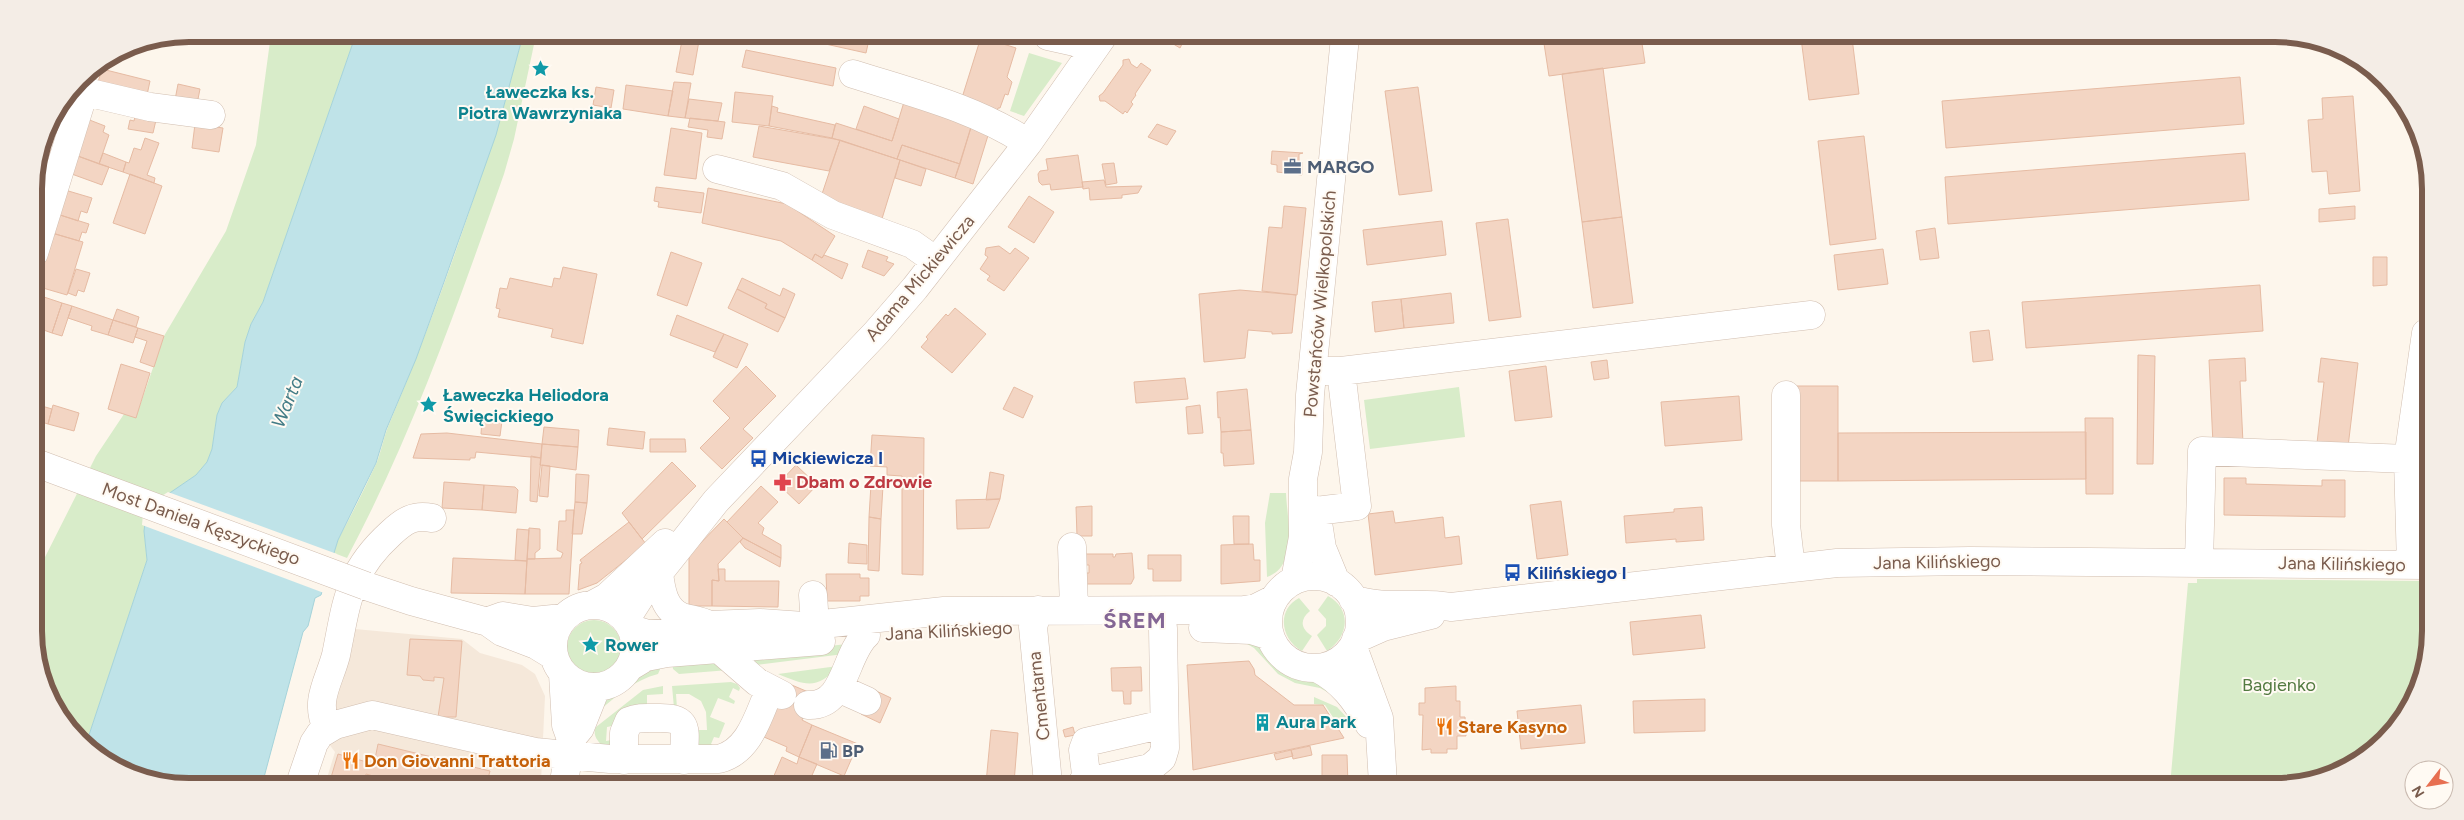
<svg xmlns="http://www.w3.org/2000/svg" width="2464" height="820" viewBox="0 0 2464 820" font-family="Figtree,sans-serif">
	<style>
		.residential { fill: #f5e8da }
		.green { fill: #d8ecc9 }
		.water { fill: #bfe3e8; stroke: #a5d3da }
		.pier { fill: #fdf6ec }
		.building { fill: #f3d5c3; stroke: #e6bba3 }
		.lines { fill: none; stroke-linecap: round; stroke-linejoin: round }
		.minor-casing { stroke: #d1beb0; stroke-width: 29 }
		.minor { stroke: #fff; stroke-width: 28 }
		.minor-bridge-casing { stroke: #d1beb0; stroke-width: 29; stroke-linecap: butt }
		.minor-bridge { stroke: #fff; stroke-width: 28 }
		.labels { text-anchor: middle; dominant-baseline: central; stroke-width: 4; stroke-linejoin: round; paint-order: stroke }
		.culture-label { font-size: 18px; font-weight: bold; fill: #0d838f; stroke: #fffaf3; text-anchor: start }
		.service-label { font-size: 18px; font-weight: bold; fill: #4e5e75; stroke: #fffaf3; text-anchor: start }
		.street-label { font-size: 18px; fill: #7a5c4d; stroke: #fffaf3 }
		.transit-label { font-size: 18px; font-weight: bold; fill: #164399; stroke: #fffaf3; text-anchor: start }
		.health-label { font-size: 18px; font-weight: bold; fill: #be3a42; stroke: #fffaf3; text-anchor: start }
		.park-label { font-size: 18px; fill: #537a41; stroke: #fffaf3 }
		.food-label { font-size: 18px; font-weight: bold; fill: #c56008; stroke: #fffaf3; text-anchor: start }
		.water-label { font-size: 19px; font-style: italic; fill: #437c86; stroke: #fffaf3 }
		.district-label { font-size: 22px; font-weight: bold; letter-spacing: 1px; fill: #846695; stroke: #fffaf3 }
		.rim { fill: none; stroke: #7a5c4d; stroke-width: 6 }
	</style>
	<rect width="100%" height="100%" fill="#fdf6ec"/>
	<path class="residential" d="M355 629 462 639 480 653 522 665 535 674 545 696 541 782 326 781 335 752 326 740 330 709Z"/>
	<path class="green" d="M271 34H356L263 302 251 324 245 342 237 387 222 403 217 415 212 449 207 462 196 475 179 487 144 531 147 560 86 744 73 733 37 661 36 575 96 456 124 414 136 417 164 336 226 231 256 145Z
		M523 35H536L514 139 504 174C458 304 412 436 347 558L334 553 338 540C352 514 365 488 377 462 382 449 384 435 390 422 443 296 487 167 523 35Z
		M1029 53 1062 63 1024 116 1010 111Z
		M1459 387 1465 437 1370 449 1364 400Z
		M1270 493H1286C1287 519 1299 566 1267 577L1265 523Z
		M2197 579 2425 581V671L2404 717 2370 754 2325 778 2284 786H2170L2188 583H2197Z
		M1328 596C1352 609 1349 637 1327 651L1317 635 1326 626V619L1318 610Z
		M1299 598 1310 611C1299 620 1301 629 1312 636L1302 651C1281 640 1276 610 1299 598Z
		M567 647a27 27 0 1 1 54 0a27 27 0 1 1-54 0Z
		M1242 641 1262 646 1280 668 1300 677 1314 679 1329 693 1320 688 1295 683 1278 674 1254 648Z
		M847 644 844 654 756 665 740 656Z
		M709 657 729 670 679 674 673 669 672 659Z
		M662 665 658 674C635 680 619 694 601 709L605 696 623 687 637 673Z
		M838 666C817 691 805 685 778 674Z
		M731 682 737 684 740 688 739 691 733 688 729 697 735 701 734 704 718 698 710 717 725 723 719 738 714 737 711 744 714 746 690 751 691 730H707L706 712 701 701 689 694H676L677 708H674L672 686Z
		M663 686V694L647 695V708L617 725 607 727 606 741 617 739 614 745 604 747C598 742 592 735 596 727L643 690Z
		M1314 697 1337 707 1350 721 1340 728 1325 705 1314 704Z"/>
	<path class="water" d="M356 34 523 35 496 135 444 282 416 359 386 430 376 463 338 540 321 595 315 598 308 626 303 632 263 781H149L111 765 86 744 147 560 144 531 146 515 155 503 196 475 207 462 212 449 217 415 222 403 237 387 245 342 251 324 263 302Z"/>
	<path class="pier" d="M168 492 337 554 324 593 142 525 143 514 154 501Z"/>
	<path class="building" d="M683 35H700L693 75 676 72Z
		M785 35H870L866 53Z
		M1160 36H1186L1180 48Z
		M981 37 1016 48 1007 77 1012 82 1008 95 1005 94 1000 108H998L997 112 961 101Z
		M1543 37H1641L1645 63 1549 76Z
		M1801 38H1852L1859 94 1809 100Z
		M746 50 836 68 833 86 742 67Z
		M1129 59 1131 64 1137 68 1141 63 1151 70 1135 94 1136 95 1131 102 1133 104 1127 113 1125 111 1123 114 1105 101H1100L1099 96 1103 93 1123 65V60Z
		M1603 68 1622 217 1582 222 1562 74Z
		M102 69 150 81 147 95 98 82Z
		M2240 77 2244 124 1946 148 1942 101Z
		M674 82 691 83 685 118 668 116Z
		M178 84 200 89 197 104 175 100Z
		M626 85 673 91 668 116 623 109Z
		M596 87 614 90 611 108 593 105Z
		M1418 87 1432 191 1399 195 1385 91Z
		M735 92 773 96 769 126 732 122Z
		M2353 96 2360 191 2329 194 2327 171 2312 172 2308 120 2323 119 2322 98Z
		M689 99 722 103 718 121 685 118Z
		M904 102 972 124 960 164 902 145 897 159 832 138 836 123 892 141Z
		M63 103 56 132 46 130Z
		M772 106 778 108 777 112 835 125 832 138 769 126Z
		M864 106 899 119 892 141 856 129Z
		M135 116 156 120 153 133 128 129 130 120 134 121Z
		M690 118 725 122 722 139 707 137 708 130 688 127Z
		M87 119 105 126 103 132 109 135 99 164 75 155Z
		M195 124 223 128 219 152 192 148Z
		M972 124 990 129 973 184 955 178Z
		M1157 124 1176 131 1167 145 1148 137Z
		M759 126 840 140 829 171 753 157Z
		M671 128 702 133 696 179 664 175Z
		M1864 136 1876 239 1830 245 1818 141Z
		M145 138 159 143 147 175 155 178 154 183 123 172 126 162 129 163 134 148 141 150Z
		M840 140 900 160 881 222 821 197Z
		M902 145 960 164 955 178 897 159Z
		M42 147 53 151 45 175 36 172Z
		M1272 151 1303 153 1299 154V162H1302V175L1277 172V165L1271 164Z
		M103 153 126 162 123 172 99 164Z
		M2245 153 2249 200 1948 224 1945 177Z
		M75 155 109 167 102 185 69 173Z
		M1078 155 1083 187 1051 190 1050 184 1042 185 1039 182 1038 174 1040 171 1048 170 1046 159Z
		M900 160 926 169 921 186 895 178Z
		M1114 163 1117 183 1106 185 1102 164Z
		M130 174 162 186 145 234 113 223Z
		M34 179 44 183 37 206 34 205Z
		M1104 180 1106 187 1142 186 1138 193 1122 195V198L1090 200 1089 188 1083 189 1082 182Z
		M656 187 704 193 701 213 658 207 659 202 654 201Z
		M708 188 787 204 835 236 822 258 815 254 812 260 781 241 702 223Z
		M65 190 92 198 87 213 81 211 78 221 57 214Z
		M1029 196 1054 212 1034 243 1008 227Z
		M1284 206 1306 208 1297 295 1262 291 1269 227 1282 228Z
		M2355 206V219L2319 222V209Z
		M57 214 89 224 86 233 82 232 79 241 52 233Z
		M1622 217 1633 303 1593 308 1582 222Z
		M1508 219 1521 317 1489 321 1476 223Z
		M1442 221 1446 255 1367 265 1363 230Z
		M1935 228 1939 258 1920 260 1916 231Z
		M52 233 83 242 67 295 36 286Z
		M999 246 1010 254 1015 248 1029 258 1004 291 987 280 990 276 980 269 988 257 985 255 986 248Z
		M1883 249 1888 284 1838 290 1834 255Z
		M868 250 888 257 886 261 894 264 884 276 862 267Z
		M671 252 702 263 687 306 657 295Z
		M815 254 822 258 824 255 848 264 842 279 812 260Z
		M2373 257H2387V285L2373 286Z
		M563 267 597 274 583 344 551 337 553 329 498 317 500 309 496 308 500 288 507 289 510 278 552 287 554 278 560 279Z
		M76 269 90 273 84 292 78 290 76 296 68 293Z
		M742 278 780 296 783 288 795 294 785 318 765 308 767 304 737 289Z
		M2260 285 2263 331 2026 348 2022 302Z
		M737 289 767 304 765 308 785 318 778 332 728 308Z
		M1240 290 1296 295 1292 333 1272 334V332L1248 330 1245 358 1204 362 1199 294Z
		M1451 293 1454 323 1404 328 1401 299Z
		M35 294 62 303 52 333 35 327Z
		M1401 299 1404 328 1375 332 1372 302Z
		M62 303 72 306 62 336 52 333Z
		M72 306 113 320 108 335 91 330 92 326 68 318Z
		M955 308 986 334 952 373 921 347 928 339 926 337 946 314 948 316Z
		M117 309 139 317 136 327 113 320Z
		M677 315 724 334 715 352 670 335Z
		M113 320 138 328 133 343 108 335Z
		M138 328 164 336 154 367 140 362 147 341 135 337Z
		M1989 330 1993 360 1973 362 1970 332Z
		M724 334 748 344 737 368 713 357Z
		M2138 355 2155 356 2153 464H2137Z
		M2245 358 2246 381H2240L2243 443 2213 444 2209 360Z
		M2321 358 2358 363 2348 447 2317 443 2324 382H2318Z
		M1607 360 1609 378 1594 380 1591 362Z
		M121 364 150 373 136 418 108 409Z
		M746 366 776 396 743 429 753 438 722 469 700 448 730 418 713 401Z
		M1546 366 1552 417 1515 421 1509 371Z
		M1185 378 1188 399 1136 403 1134 382Z
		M1797 386H1838V481H1797Z
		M1014 387 1033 396 1023 418 1003 409Z
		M1247 389 1251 430 1221 432 1220 417 1218 418 1217 392Z
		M1739 396 1742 440 1665 446 1661 402Z
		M35 404 52 409 48 424 35 420Z
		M53 405 79 413 74 431 48 424Z
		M1200 405 1203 433 1188 434 1186 407Z
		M2085 418H2113V494H2086Z
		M482 419 502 421 500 436 481 434Z
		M544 427 579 430 578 447 542 444Z
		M609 428 645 432 643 449 607 445Z
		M1251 430 1254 464 1224 466 1223 453H1221V432Z
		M2086 432V479L1838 481V433Z
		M447 433 542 444 541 458 476 452 475 458H470V460L413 458 421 434Z
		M872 435 924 438 923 575 902 574V476L887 475V467L870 466Z
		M650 439H685L686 452H650Z
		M542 444 578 447 576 470 540 465Z
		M531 456 541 458 537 502 530 501Z
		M672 462 696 486 642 539 622 513Z
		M542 465 550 466 548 497 539 496Z
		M796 465 817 485 799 504 778 484Z
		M990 472 1004 475 1000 499 986 500Z
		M576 474 589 475 587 503 575 502Z
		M2224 478H2246V484L2322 486V480H2345V517L2224 515Z
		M444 482 484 485 482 510 442 508Z
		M871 484 883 486 881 519 869 517Z
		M484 485 515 487 518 490 516 513 482 510Z
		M761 486 778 502 758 523 764 528 762 534 781 545V558L743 538 727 522Z
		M1000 499 989 528 957 529 956 500Z
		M1561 501 1568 555 1537 559 1530 505Z
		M575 502 587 503 582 534H572Z
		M1092 506V536H1077L1076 507Z
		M1702 507 1704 540 1676 542V539L1626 543 1624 516 1674 512V509Z
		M566 510H574L569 594H525L527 559 561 558 563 553 557 550 559 521H566Z
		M1393 511 1395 523 1443 517 1445 538 1459 536 1462 564 1375 575 1368 514Z
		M1233 516H1249V544H1234Z
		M869 517 881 519 879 571 868 570Z
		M724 519 743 538 718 564 719 581 712 580V606H689V555Z
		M629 522 646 544 597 583 578 590 580 564 582 563 580 560Z
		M529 528 540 529V549L535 553V559H527Z
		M517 529 529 530 527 561 515 560Z
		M743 538 781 558 780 567 745 548 740 542Z
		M849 543 867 545V564L848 563Z
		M1253 544 1254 560H1260V581L1221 584V545Z
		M1132 553 1134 578 1131 584H1085V573H1089V565H1085L1084 554H1113V557H1115L1116 554Z
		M1148 555H1181V581H1153V569H1148Z
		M453 558 527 561 525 594 451 593Z
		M718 569H725V581H779L778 607 712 606V580L719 581Z
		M826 574H860V578H869V596H860V601H827Z
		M1701 615 1705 648 1633 655 1630 622Z
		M410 639 462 641 456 717H438L444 678 434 677V681L423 680 420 676 407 675Z
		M1249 661 1254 669 1255 675 1294 705H1323L1344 738 1193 770 1187 665Z
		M1141 667 1142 691H1131V704H1124L1123 691H1112L1111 668Z
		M787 683 813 694 802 720 812 725 799 757 786 751 787 747 764 737Z
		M1456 686V701H1460V717H1465L1466 736H1457V749H1447V753H1431V749L1422 750 1423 715H1419V703H1425V688Z
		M872 689 891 698 880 723 861 714Z
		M1705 699V731L1634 733 1633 701Z
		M1581 705 1585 743 1521 749 1517 711Z
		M812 725 858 744 844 776 799 757Z
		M1073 727 1075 735 1065 737 1063 730Z
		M991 730 1018 733 1014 783H986Z
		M378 744 490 771 487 782 391 781 366 774 364 781H330L338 754 374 764Z
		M1310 746 1312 755 1293 759 1291 750Z
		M1291 750 1293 756 1276 760 1274 754Z
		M1322 755H1347L1348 784H1322Z
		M782 757 797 764 799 757 817 764 809 782H783L773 778Z
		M1440 778V784H1412V779Z
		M1870 782 1871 785H1827V784Z"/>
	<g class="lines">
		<defs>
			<path id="minor" d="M1048 36 1075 42 1092 51
				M853 74C913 93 975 108 1028 143
				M73 89 150 107 211 115
				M717 169 782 186 833 215 912 244 936 261
				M34 253 84 92
				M1341 371 1811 315
				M1786 395V525L1791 568
				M1316 510 1322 548 1336 582
				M1316 511 1357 506 1341 371H1323
				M1072 547 1074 609
				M2199 562 2202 451 2408 459
				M2411 565 2408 459 2426 333
				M659 573C661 590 664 610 682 617 691 620 700 620 709 625
				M1268 622a46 46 0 1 1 92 0a46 46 0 1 1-92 0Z
				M1295 580 1303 537V479L1308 452 1310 395 1345 37
				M366 586 411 601 488 622 502 632 536 645 554 656
				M813 595 815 625
				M1353 599C1385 610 1418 601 1451 607L1837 563 1970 561 2425 565
				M594 604 607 597 665 543
				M553 646a41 41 0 1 1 82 0a41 41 0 1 1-82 0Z
				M1038 610 1033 627 1048 783
				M626 619 642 594 716 501 876 333 915 288 1028 143 1103 36
				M489 621 503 616 533 621 563 618
				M1203 628 1251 630 1270 636
				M632 629 648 634 683 633 709 625 760 623 804 626 944 611 1244 610 1256 608 1274 599
				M1356 639 1383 627 1431 615
				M1353 647 1379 718 1383 784
				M720 650 757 682 782 695
				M631 666 646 657 667 653 821 641
				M1317 668C1342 681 1356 700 1369 724
				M563 674 566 725 571 739
				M838 688 867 701
				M808 705C846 707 844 655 866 635
				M327 728C314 700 329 682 336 655 347 601 348 572 391 533 404 521 414 514 432 518
				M624 760V733L629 721C638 717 647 718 657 718 692 717 684 731 684 760
				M301 781 314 743 320 734 335 725 372 715 535 752 610 759H719C750 751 758 716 770 689
				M564 782 571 739 580 728 596 688
				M1087 782 1083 750 1086 742 1164 724
				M1082 783 1150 768 1162 758 1165 748 1163 628"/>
		</defs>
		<use href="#minor" class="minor-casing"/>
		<use href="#minor" class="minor"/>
		<defs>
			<path id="minor-bridge" d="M36 463 366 586"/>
		</defs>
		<use href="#minor-bridge" class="minor-bridge-casing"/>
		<use href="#minor-bridge" class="minor-bridge"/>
	</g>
	<defs>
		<symbol id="sight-bare" viewBox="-9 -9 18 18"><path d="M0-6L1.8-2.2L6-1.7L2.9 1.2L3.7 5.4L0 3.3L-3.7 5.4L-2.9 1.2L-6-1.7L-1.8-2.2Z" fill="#0f9aa8" stroke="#fffaf3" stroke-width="2.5" paint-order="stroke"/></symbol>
		<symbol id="office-bare" viewBox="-9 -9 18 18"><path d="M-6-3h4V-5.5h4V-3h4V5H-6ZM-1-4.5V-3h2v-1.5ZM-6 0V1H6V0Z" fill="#5c6f8a" stroke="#fffaf3" stroke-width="2.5" paint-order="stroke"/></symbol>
		<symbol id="bus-bare" viewBox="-9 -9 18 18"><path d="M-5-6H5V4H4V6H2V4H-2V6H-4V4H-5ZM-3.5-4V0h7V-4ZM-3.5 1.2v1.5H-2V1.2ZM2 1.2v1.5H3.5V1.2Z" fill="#1a4fb4" stroke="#fffaf3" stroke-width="2.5" paint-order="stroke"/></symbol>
		<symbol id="pharmacy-bare" viewBox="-9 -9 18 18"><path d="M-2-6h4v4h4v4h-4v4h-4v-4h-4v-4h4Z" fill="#e0444e" stroke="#fffaf3" stroke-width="2.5" paint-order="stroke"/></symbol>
		<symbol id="building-bare" viewBox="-9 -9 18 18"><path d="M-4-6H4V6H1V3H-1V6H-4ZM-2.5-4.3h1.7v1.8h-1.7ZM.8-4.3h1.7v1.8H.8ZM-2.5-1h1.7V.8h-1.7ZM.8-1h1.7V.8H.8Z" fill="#0f9aa8" stroke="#fffaf3" stroke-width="2.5" paint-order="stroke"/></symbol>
		<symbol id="restaurant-bare" viewBox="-9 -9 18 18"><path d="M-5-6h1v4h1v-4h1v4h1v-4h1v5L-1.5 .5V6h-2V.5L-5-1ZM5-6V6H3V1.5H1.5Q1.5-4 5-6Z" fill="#e8710a" stroke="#fffaf3" stroke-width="2.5" paint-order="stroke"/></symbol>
		<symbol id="fuel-bare" viewBox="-9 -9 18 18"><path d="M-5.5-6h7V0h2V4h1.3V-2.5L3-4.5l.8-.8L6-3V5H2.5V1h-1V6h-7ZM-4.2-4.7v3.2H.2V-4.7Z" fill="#5c6f8a" stroke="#fffaf3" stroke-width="2.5" paint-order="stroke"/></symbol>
	</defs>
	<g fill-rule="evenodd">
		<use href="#sight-bare" x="528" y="56" width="25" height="25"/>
		<use href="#office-bare" x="1280" y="154" width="25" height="25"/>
		<use href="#sight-bare" x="416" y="392" width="25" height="25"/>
		<use href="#bus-bare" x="746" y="446" width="25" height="25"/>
		<use href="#pharmacy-bare" x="770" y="470" width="25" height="25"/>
		<use href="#bus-bare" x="1500" y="560" width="25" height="25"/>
		<use href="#sight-bare" x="578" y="632" width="25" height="25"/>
		<use href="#building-bare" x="1250" y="710" width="25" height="25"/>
		<use href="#restaurant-bare" x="1432" y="714" width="25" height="25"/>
		<use href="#fuel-bare" x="816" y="738" width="25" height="25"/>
		<use href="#restaurant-bare" x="338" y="748" width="25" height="25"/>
	</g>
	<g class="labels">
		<g class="culture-label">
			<text x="540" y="92" text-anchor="middle">Ławeczka ks.<tspan x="540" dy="21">Piotra Wawrzyniaka</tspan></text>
			<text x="443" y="395">Ławeczka Heliodora<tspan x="443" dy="21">Święcickiego</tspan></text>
			<text x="605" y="645">Rower</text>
			<text x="1276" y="722">Aura Park</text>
		</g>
		<g class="service-label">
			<text x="1307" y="167">MARGO</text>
			<text x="842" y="751">BP</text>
		</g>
		<g class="street-label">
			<text transform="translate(920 278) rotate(-50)">Adama Mickiewicza</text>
			<text transform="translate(1320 304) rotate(-85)">Powstańców Wielkopolskich</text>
			<text transform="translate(201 524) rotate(20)">Most Daniela Kęszyckiego</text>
			<text transform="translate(1937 562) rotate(-1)">Jana Kilińskiego</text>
			<text transform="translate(2342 564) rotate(1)">Jana Kilińskiego</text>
			<text transform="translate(949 631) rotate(-3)">Jana Kilińskiego</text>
			<text transform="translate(1039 696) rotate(-96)">Cmentarna</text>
		</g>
		<g class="transit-label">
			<text x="772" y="458">Mickiewicza I</text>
			<text x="1527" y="573">Kilińskiego I</text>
		</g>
		<g class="health-label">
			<text x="796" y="482">Dbam o Zdrowie</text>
		</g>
		<g class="park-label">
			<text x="2279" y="685">Bagienko</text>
		</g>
		<g class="food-label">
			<text x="1458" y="727">Stare Kasyno</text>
			<text x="364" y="761">Don Giovanni Trattoria</text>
		</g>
		<g class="water-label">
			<text transform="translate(287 402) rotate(-68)">Warta</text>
		</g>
		<g class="district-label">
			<text x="1135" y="620">ŚREM</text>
		</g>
	</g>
	<path d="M0 0H2464V820H0ZM189 42H2275A147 147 0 0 1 2422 189V631A147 147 0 0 1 2275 778H189A147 147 0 0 1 42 631V189A147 147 0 0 1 189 42Z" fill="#f4ede6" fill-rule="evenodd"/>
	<path class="rim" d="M189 42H2275A147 147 0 0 1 2422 189V631A147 147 0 0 1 2275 778H189A147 147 0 0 1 42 631V189A147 147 0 0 1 189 42Z"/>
	<g transform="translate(2429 785) rotate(239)"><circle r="24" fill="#fffaf3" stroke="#cabbb1"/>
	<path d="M0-4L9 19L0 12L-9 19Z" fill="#e76f51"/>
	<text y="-8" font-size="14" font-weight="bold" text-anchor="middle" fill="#7a5c4d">N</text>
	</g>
</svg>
